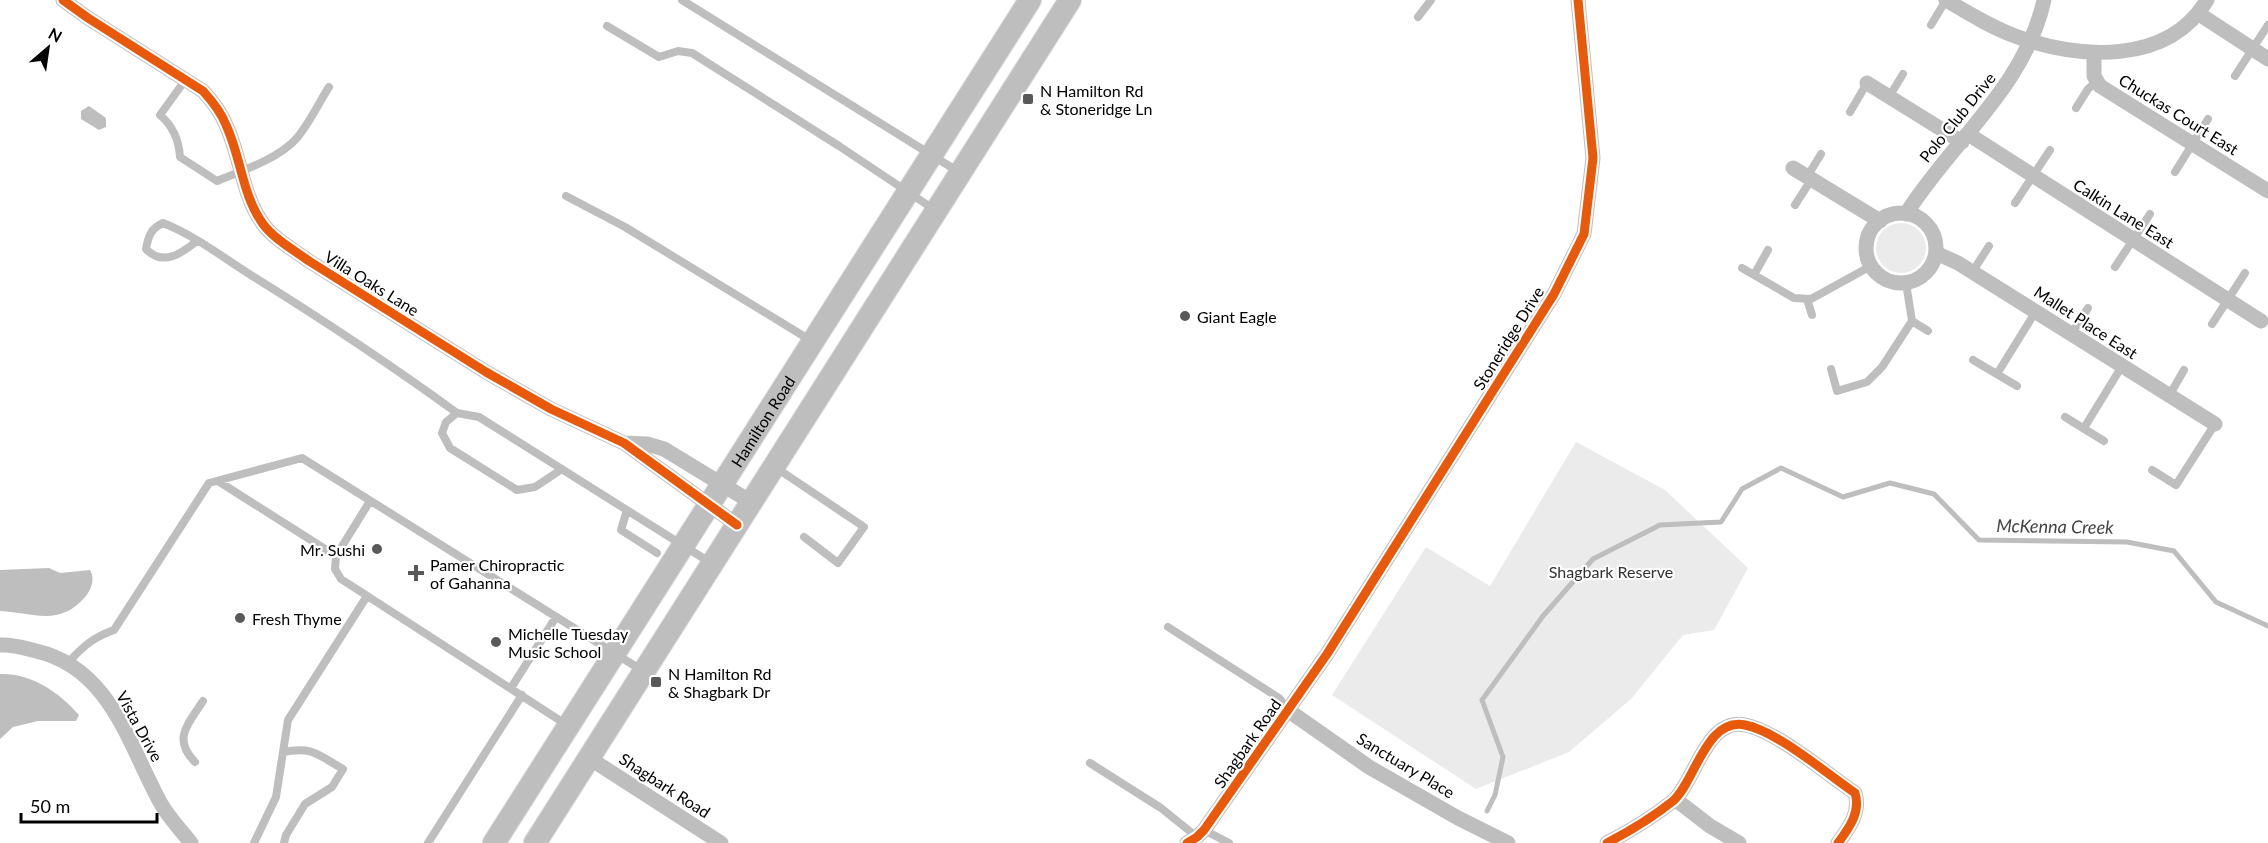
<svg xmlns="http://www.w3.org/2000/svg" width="2268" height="843" viewBox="0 0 2268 843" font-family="Lato,sans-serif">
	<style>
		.green { fill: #ebebeb }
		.water { fill: #bebebe }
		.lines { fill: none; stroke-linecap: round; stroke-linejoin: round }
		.stream { stroke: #bebebe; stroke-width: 5 }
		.primary-casing { stroke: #dbdbdb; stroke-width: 24 }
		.lane { stroke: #bebebe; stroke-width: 8 }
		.street { stroke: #bebebe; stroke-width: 15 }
		.primary { stroke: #bebebe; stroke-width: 22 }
		.cycleway-casing { stroke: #fff; stroke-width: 13 }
		.cycleway { stroke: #e8590c; stroke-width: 9 }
		.poi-dot { fill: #595959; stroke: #fff; stroke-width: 2 }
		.labels { text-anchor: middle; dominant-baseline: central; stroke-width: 4.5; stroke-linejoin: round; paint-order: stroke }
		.poi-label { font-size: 16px; fill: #000; stroke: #fff; text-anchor: start }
		.street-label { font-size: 16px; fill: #000; stroke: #fff }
		.park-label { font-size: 16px; fill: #323232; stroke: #fff }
		.water-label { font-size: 18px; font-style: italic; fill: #434343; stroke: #fff }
	</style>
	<rect width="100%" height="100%" fill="#fff"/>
	<path class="green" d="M1876 248a25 25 0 1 1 50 0a25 25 0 1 1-50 0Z
		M1576 442 1665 490 1748 568 1714 630 1683 635 1631 699 1569 752 1476 789 1332 695 1426 547 1490 586Z"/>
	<path class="water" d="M89 106 106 118V127L99 130 81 119V111Z
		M49 568 60 573 90 570C95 578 92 588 86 596 60 627 35 613 0 611V570Z
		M0 674C31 673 59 692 79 715L76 721H38L13 727 0 739Z"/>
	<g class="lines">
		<path class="stream" d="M1487 811 1495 795 1503 757 1482 700 1543 616 1593 559 1660 525 1721 522 1742 489 1781 468 1843 497 1890 483 1934 494 1979 540 2127 542 2174 551 2216 602 2268 626"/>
		<defs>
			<g id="primary">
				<path id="s1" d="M494 843 1030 0"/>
				<path d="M535 843 1070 0"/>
			</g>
		</defs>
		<use href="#primary" class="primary-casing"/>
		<path class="lane" d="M682 0 959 172
			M1418 17 1431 0
			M1931 25 1946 0
			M607 26 659 57 678 51 692 53 839 146 935 210
			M2235 76 2268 25
			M186 79 160 115C173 126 179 141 180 157L217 181C241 171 278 159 296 139 309 124 318 104 329 87
			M1889 97 1903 74
			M2076 108 2088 89 2097 81
			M1850 112 1867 83
			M2175 172 2208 119
			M1807 177 1821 154
			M566 196 625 227 810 340
			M2015 203 2050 150
			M1795 205 1811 180
			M197 241C182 253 163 267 146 249 148 237 151 228 163 223 196 236 225 259 254 277 323 320 391 365 457 413
			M2115 267 2150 214
			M1742 268 1794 298 1811 299 1871 266
			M1973 271 1989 246
			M1754 275 1768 250
			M1906 283 1912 321 1928 331
			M1807 299 1812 315
			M2212 324 2245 273
			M2072 333 2088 308
			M1973 360 2017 386
			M1831 369 1837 391 1867 382 1882 367 1912 321
			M1997 374 2036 311
			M2169 396 2184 370
			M2065 417 2104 441
			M2084 428 2122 366
			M775 467 864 527 838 563 804 537
			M562 469 535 487 517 490 450 448 442 433 446 422 457 413 479 417 711 563
			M2152 470 2176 485 2215 424
			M218 481 336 556
			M370 501 336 556 335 569 341 579 567 725
			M627 510 621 530 657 553
			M1168 627 1279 698 1288 710
			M69 662C83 646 94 637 114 630L209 483 302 458 643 671
			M511 688 556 617
			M283 752C313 746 318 755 343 769L332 787 305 804 286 835 284 843
			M195 762C172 739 188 724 203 701
			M1090 763 1161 808 1197 837
			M1204 830 1229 843
			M254 843 276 797 288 720 367 596
			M428 843 522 695"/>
		<path class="street" d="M63 0 88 18 203 91C213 102 221 112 226 125 241 157 242 195 263 224 274 239 294 250 309 261L486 372 551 409 624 443 737 525
			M1946 0C1968 13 1991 27 2015 36 2078 59 2168 66 2207 0
			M2199 14 2268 59
			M2094 53V76L2100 86 2268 191
			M1867 83 1962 142
			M1968 134 2261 321
			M1793 168 1880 221
			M1866 248a35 35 0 1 1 70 0a35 35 0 1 1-70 0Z
			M1906 214C1951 142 2025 87 2044 0
			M1936 253 1958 263 2215 424
			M624 443 647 444 664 449 751 502
			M0 645C13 644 24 648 36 651 110 668 128 743 160 802 168 817 181 830 191 843
			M1289 711 1369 767 1458 818 1508 843
			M589 758 721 843
			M1675 799 1710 826 1739 843
			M1187 843 1197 837 1204 830 1327 654 1554 294 1584 234 1593 158 1578 0
			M1607 843C1630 831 1653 817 1673 801 1695 782 1706 717 1745 725 1777 731 1827 774 1855 793 1861 812 1849 828 1838 843"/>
		<use href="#primary" class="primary"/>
		<defs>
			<path id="cycleway" d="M63 0 88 18 203 91C213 102 221 112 226 125 241 157 242 195 263 224 274 239 294 250 309 261L486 372 551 409 624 443 737 525
				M1187 843 1197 837 1204 830 1327 654 1554 294 1584 234 1593 158 1578 0
				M1607 843C1630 831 1653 817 1673 801 1695 782 1706 717 1745 725 1777 731 1827 774 1855 793 1861 812 1849 828 1838 843"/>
		</defs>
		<use href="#cycleway" class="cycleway-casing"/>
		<use href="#cycleway" class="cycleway"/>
	</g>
	<g class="poi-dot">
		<rect x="1022" y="93" width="12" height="12" rx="3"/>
		<circle cx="1185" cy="316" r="6"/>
		<circle cx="377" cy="549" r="6"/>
		<path d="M413 564h6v6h6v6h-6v6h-6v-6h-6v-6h6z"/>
		<circle cx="240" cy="618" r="6"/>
		<circle cx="496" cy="642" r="6"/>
		<rect x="650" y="676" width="12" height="12" rx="3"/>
	</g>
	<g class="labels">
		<g class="poi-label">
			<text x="1040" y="90">N Hamilton Rd<tspan x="1040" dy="18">&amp; Stoneridge Ln</tspan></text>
			<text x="1197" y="316">Giant Eagle</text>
			<text x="365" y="549" text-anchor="end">Mr. Sushi</text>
			<text x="430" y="564">Pamer Chiropractic<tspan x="430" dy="18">of Gahanna</tspan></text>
			<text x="252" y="618">Fresh Thyme</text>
			<text x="508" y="633">Michelle Tuesday<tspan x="508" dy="18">Music School</tspan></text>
			<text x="668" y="673">N Hamilton Rd<tspan x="668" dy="18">&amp; Shagbark Dr</tspan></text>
		</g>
		<g class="street-label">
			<text transform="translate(2179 114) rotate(32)">Chuckas Court East</text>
			<text transform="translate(1957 117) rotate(-51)">Polo Club Drive</text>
			<text transform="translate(2124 213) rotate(32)">Calkin Lane East</text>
			<text transform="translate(372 283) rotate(32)">Villa Oaks Lane</text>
			<text transform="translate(2086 322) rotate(33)">Mallet Place East</text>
			<text transform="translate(1508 338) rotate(-58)">Stoneridge Drive</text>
			<text stroke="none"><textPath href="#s1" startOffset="500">Hamilton Road</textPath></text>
			<text transform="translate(140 726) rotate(61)">Vista Drive</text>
			<text transform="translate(1247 743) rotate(-55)">Shagbark Road</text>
			<text transform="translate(1406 765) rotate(31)">Sanctuary Place</text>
			<text transform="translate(665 785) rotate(33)">Shagbark Road</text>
		</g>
		<g class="park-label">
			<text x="1611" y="571">Shagbark Reserve</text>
		</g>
		<g class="water-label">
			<text transform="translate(2055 526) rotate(1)">McKenna Creek</text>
		</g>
	</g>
	<g transform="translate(48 48) rotate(29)" stroke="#ffffff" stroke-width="4.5" paint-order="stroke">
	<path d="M0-4.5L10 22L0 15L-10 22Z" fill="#000000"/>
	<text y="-9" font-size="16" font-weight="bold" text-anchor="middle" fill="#000000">N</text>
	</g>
	<path d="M21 813v9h136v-9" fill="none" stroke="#000000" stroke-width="3"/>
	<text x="30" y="813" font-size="18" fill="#000000" stroke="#ffffff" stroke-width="4.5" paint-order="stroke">50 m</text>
</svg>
